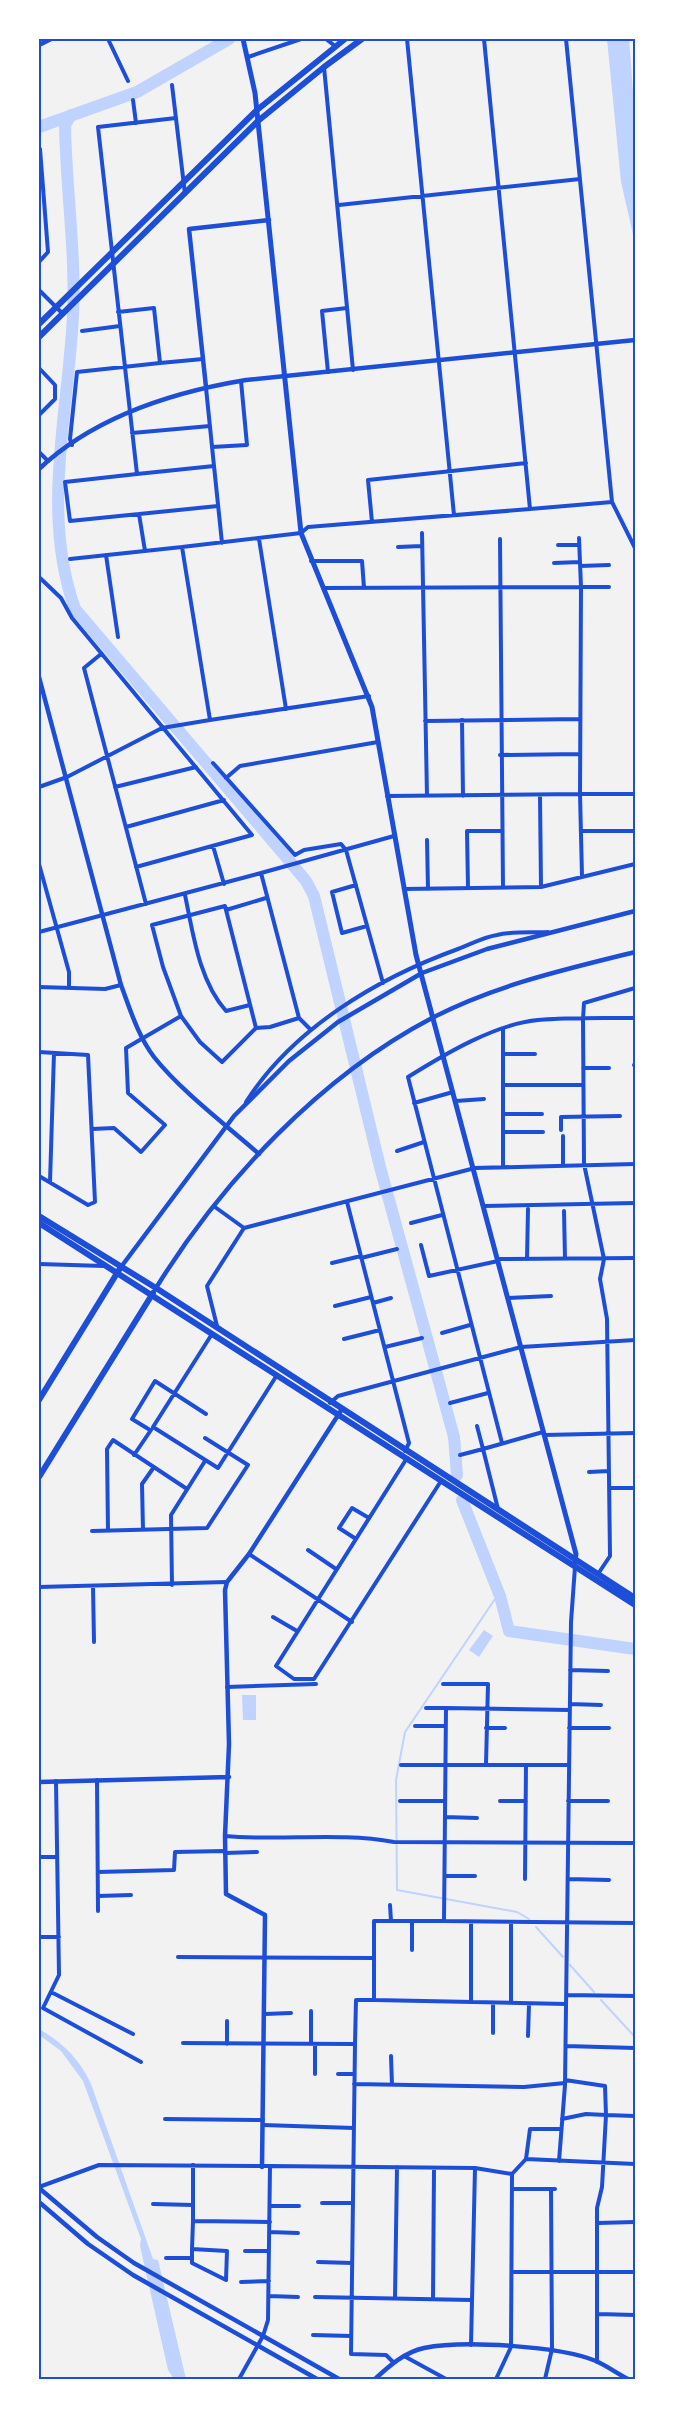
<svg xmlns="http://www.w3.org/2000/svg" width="674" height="2418" viewBox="0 0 674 2418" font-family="'Zilla Slab',serif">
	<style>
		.water { fill: #bfd3fe }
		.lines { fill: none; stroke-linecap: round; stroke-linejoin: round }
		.stream { stroke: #bfd3fe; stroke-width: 2 }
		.river { stroke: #bfd3fe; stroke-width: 12 }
		.minor { stroke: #1d4ed8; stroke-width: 4 }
		.tertiary { stroke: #1d4ed8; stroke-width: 4.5 }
		.secondary { stroke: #1d4ed8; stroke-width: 5 }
		.primary { stroke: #1d4ed8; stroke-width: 6 }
		.neatline { fill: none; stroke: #1d4ed8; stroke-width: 2 }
	</style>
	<rect width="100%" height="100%" fill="#f2f2f2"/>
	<path class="water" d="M607 39H629L635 118V243L621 182Z
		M484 1630 493 1636 479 1657 469 1650Z
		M242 1695H256V1720H243Z
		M39 2029C63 2043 79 2058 91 2084L153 2259 158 2260 186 2379H174L168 2370 140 2246 141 2239 83 2081 61 2051 39 2035Z"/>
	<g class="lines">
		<path class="stream" d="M500 1596 495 1599 405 1732 396 1780 397 1890 517 1912 529 1919
			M536 1927 563 1957
			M570 1965 594 1992
			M601 2000 635 2037"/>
		<path class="river" d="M71 115 65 125C66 189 76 252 73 316 68 414 41 514 75 609L282 852 306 881 314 896 380 1167 454 1437 457 1475
			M39 127 137 92 229 39
			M462 1500 500 1596 509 1631 635 1649"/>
		<path class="minor" d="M108 39 128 81
			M326 39 335 46
			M407 39 454 515
			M566 39 612 502 635 548
			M248 57 301 39
			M324 67 353 370
			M172 85 185 194
			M133 100 136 123
			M176 118 98 127 137 474 214 466 222 543
			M339 205 580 179
			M39 262 48 252 40 149
			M39 290 63 314
			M118 312 154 308 160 363 203 359
			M82 331 120 326
			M39 368 55 385V399L39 415
			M328 372 322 311 347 308
			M206 388 214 466
			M132 433 210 426
			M72 445 70 439 77 372 160 363
			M212 447 247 445 241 381
			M39 452 48 461
			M137 474 65 482 70 521 218 506
			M530 509 612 502
			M139 514 145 551
			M372 522 368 480 526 463
			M422 533 427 796
			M579 538 581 587H609
			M259 539 286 709
			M500 539 503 887
			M558 545H579
			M398 547 422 546
			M106 555 118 637
			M70 559 182 547
			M311 561H362L364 588
			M554 563 580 562
			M580 566 609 565
			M39 577 61 598 72 618 252 835 136 867
			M323 588 581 587 580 794H635
			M101 654 84 668 146 904
			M210 720 369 696
			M462 720 463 796
			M425 721 580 719
			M500 755 580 754
			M213 763 295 855 304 850 341 844 346 850 383 983
			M226 778 240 766 378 742
			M39 787 67 777 162 728 210 720 182 547 301 533 308 527 530 509 484 39
			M115 787 196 767
			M387 796 580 794 582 876
			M540 796 541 887
			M126 827 224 800
			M581 831H635
			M427 840 428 889
			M213 846 224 884
			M39 864 69 972V988
			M356 885 332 892 342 933 367 926
			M468 888 467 831H501
			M404 889 541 887 635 864
			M185 895C193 933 199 981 226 1011L250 1005
			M226 910 266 898
			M39 932 261 873
			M39 987 105 989 121 985
			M181 1016 163 967 152 925 225 906 256 1028
			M299 1018 311 1030
			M503 1029V1167
			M39 1052 88 1055 95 1202 88 1205 39 1176
			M503 1054H535
			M634 1065H635
			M583 1068H609
			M503 1085H582
			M456 1101 484 1099
			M246 1102C293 1028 378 978 458 949 471 944 484 937 497 935 513 931 532 933 548 932
			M414 1103 453 1092
			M503 1114H542
			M92 1129 114 1128 141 1152 165 1125 128 1093 126 1048 181 1016 200 1042 222 1062 256 1028 270 1027 299 1018 261 873 394 836
			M561 1130V1117L620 1116
			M503 1132H543
			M563 1136V1165
			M397 1151 424 1142
			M50 1182 54 1053
			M347 1202 409 1443 405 1451
			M484 1206 635 1203
			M215 1207 244 1228 475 1168 635 1164
			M564 1211 565 1259
			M635 1219V1240
			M411 1223 442 1215
			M421 1245 429 1276 498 1261
			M361 1258 397 1249
			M497 1259 635 1258
			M527 1259 528 1209
			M332 1263 361 1256
			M39 1264 104 1266
			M508 1298 551 1296
			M373 1303 391 1298
			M335 1306 371 1297
			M217 1326 207 1286 244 1228
			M442 1333 470 1325
			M212 1334 153 1427 218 1468 277 1375
			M344 1339 380 1330
			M385 1347 422 1338
			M330 1403 338 1396 521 1347 635 1340
			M450 1403 488 1393
			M150 1430 132 1419 155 1381 206 1414
			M544 1435 635 1433
			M502 1443 408 1077C445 1054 495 1024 538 1020 570 1017 603 1018 635 1018
			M134 1455 151 1430
			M460 1455 483 1449 477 1426
			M407 1458 276 1666 294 1679H314L441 1481
			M589 1472 609 1471
			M610 1488H635
			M498 1509 483 1449 543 1432
			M143 1530 142 1484 154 1467
			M92 1531 207 1528 248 1465 205 1438
			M108 1531 107 1449 113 1440 187 1489
			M356 1539 339 1528 352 1508 369 1518
			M308 1550 336 1569
			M249 1554 352 1622
			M598 1574 610 1556 607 1319 600 1279 604 1259 584 1164 583 1019 584 1003 635 988
			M172 1585 171 1515 205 1461
			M93 1586 94 1642
			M39 1587 227 1582
			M273 1617 297 1631
			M570 1670 608 1671
			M443 1684H488L486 1764
			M227 1687 316 1684
			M570 1704 601 1705
			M426 1708H446
			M415 1726H444
			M486 1728H505
			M569 1728H609
			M401 1765H569
			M97 1780 98 1911
			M56 1781 59 1975 43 2008 141 2062
			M400 1801H445
			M500 1801H526
			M568 1801H608
			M445 1817 477 1818
			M225 1836C281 1841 339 1832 394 1842L635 1843
			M225 1853 257 1852
			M39 1857H57
			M98 1872 174 1870 175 1852 225 1851
			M445 1876H475
			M525 1879 526 1765
			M568 1879 609 1880
			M98 1896 131 1895
			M390 1905 391 1921
			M412 1921V1950
			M444 1921 635 1923
			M471 1922V2002
			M39 1937H59
			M178 1957 374 1958
			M51 1992 133 2034
			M567 1995 635 1996
			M374 2000 566 2004
			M511 2003V1922
			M311 2011V2044
			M265 2014 291 2013
			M493 2033V2003
			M528 2036 529 2004
			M183 2043 355 2044 351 2354 386 2355 393 2362
			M227 2044V2021
			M355 2044 356 2000H374V1921H444L446 1708 570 1710
			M566 2046 635 2048
			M391 2056 392 2085
			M315 2074V2044
			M338 2074H354
			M354 2084 524 2087 565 2083
			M165 2119 263 2120
			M562 2119 586 2114 606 2115 605 2086 565 2080
			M263 2125 354 2128
			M526 2159 530 2129H561
			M559 2161 565 2085 571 1622 575 1567
			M193 2165V2221L270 2222
			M270 2166 475 2168
			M39 2187 99 2165 270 2166 268 2320 263 2336 239 2379
			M512 2189H551
			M322 2203H352
			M153 2204 193 2205
			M270 2206H299
			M598 2223 635 2222
			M269 2232 298 2233
			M192 2249V2263L226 2280 227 2251 192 2249 193 2221
			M245 2251H269
			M166 2258H192
			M318 2262 352 2263
			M512 2272H635
			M241 2282 269 2281
			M269 2296 298 2297
			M315 2297 472 2300
			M395 2298 397 2167
			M433 2299 434 2168
			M598 2314 635 2315
			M313 2335 351 2336
			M471 2345 475 2168 512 2174 526 2159 635 2164
			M404 2356 446 2379
			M597 2362V2208L602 2187 606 2115 635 2116
			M496 2379 511 2347 512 2174
			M545 2379 552 2349 551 2189H555"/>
		<path class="tertiary" d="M39 45 51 39
			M206 387 189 229 269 220
			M39 469C94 417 173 392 246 380L635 340
			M39 677 121 985C130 1009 138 1036 154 1057 181 1091 226 1125 259 1154
			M121 1267 234 1116 289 1061 338 1022 422 973 487 949 635 911
			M156 1288C222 1181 321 1076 432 1018 495 985 567 969 635 952
			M39 1782 229 1777
			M262 2167 265 1915 226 1894 225 1836 229 1744 225 1590 227 1582 249 1554 342 1409
			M39 2188 97 2237 134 2263 339 2379
			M39 2202 88 2244 133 2275 317 2379
			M375 2379C389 2366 405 2352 424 2348 463 2340 560 2346 596 2361 607 2366 618 2374 628 2379"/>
		<path class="secondary" d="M243 39 255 93 301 533 372 707 416 955 576 1554 575 1562"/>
		<path class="primary" d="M39 324 257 110 345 39
			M39 337 258 121 324 67 362 39
			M39 1216 156 1288 635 1598
			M39 1223 635 1605
			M39 1400 119 1270
			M39 1477 153 1293"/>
	</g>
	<rect width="674" height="2418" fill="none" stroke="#ffffff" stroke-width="81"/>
	<rect x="40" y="40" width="594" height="2338" class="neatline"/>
</svg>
